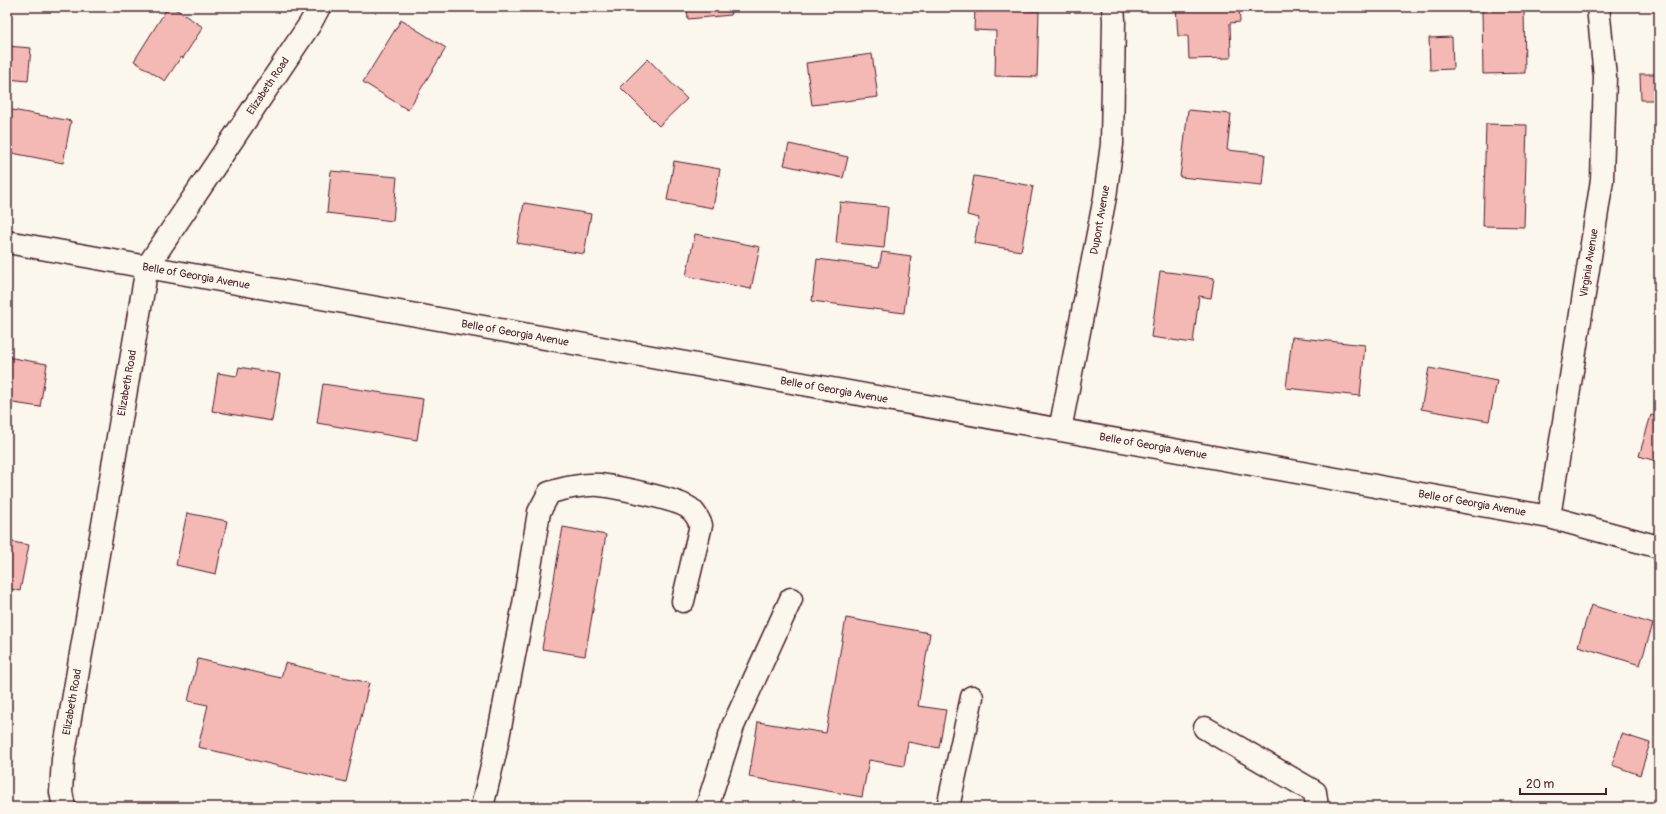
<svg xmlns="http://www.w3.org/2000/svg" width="1666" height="814" viewBox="0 0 1666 814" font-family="Pangolin,sans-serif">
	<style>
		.building { fill: #f5b9b5; stroke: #4a1f2b }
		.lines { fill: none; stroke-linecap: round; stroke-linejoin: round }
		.minor-casing { stroke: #4a1f2b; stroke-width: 25 }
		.minor { stroke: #fbf7ec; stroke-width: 22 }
		.labels { text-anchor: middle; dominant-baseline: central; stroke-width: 3.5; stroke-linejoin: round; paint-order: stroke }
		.street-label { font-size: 11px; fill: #4a1f2b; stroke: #fbf7ec }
	</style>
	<rect width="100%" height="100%" fill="#fbf7ec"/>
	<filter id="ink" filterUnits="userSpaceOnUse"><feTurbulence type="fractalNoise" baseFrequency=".025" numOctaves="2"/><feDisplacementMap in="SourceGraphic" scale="8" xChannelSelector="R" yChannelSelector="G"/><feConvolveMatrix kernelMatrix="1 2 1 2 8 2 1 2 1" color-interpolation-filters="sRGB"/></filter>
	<g filter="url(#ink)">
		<path class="building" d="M168 7H172L203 27 183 58 181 57 165 81 134 61Z
			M687 7H730L731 15 688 19Z
			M1176 7H1239L1240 22 1230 23 1231 58 1189 59 1188 36H1178Z
			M1524 8 1525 73 1483 74 1482 9Z
			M975 9 1039 11 1037 77 995 76 996 31 974 30Z
			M401 20 446 48 408 110 363 82Z
			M1452 37 1453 69 1430 70 1429 38Z
			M7 46 31 48 28 81 7 79Z
			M872 54 878 97 812 105 806 63Z
			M648 59 687 99 659 126 620 87Z
			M1640 74H1659V100H1641Z
			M7 109 71 121 63 163 7 152Z
			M1188 110 1231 114 1227 150 1265 154 1262 185 1180 177Z
			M1486 124 1527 125 1524 227 1483 226Z
			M789 144 848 157 843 178 784 165Z
			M674 161 720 169 713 208 667 200Z
			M331 171 397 177 393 221 327 213Z
			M974 176 1033 186 1021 251 974 243 979 218 967 215Z
			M840 202 888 207 884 248 836 243Z
			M524 203 591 214 584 254 517 243Z
			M695 234 760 247 751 289 686 276Z
			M882 252 911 256 904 313 812 301 817 259 879 267Z
			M1160 271 1214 278 1211 298 1199 296 1193 343 1151 337Z
			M1659 308V345L1654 344Z
			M1292 337 1365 345 1360 396 1286 388Z
			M7 357 47 364 40 407 7 402Z
			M239 367 280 374 272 421 212 411 218 373 237 376Z
			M1429 368 1497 381 1489 421 1421 409Z
			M323 384 423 399 417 440 317 423Z
			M1651 415 1659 417V462L1639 456Z
			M187 513 227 521 216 574 176 565Z
			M563 527 606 535 585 656 542 649Z
			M7 541 29 545 20 591 7 588Z
			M1591 605 1653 624 1640 665 1578 646Z
			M846 618 930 633 918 706 946 710 939 748 908 742 904 766 869 760 862 797 749 777 758 722 826 733Z
			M198 659 281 678 285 663 369 683 346 782 198 747 208 705 188 701Z
			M1622 734 1650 743 1640 775 1612 765Z"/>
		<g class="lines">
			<defs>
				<path id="minor" d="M7 242 1549 517 1659 547
					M1060 430 1105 197 1112 144 1114 20 1113 7
					M1549 517 1602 180 1605 77 1598 7
					M1205 728 1315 792 1317 807
					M64 807 61 792 63 759 147 267 310 24 319 7
					M482 807 495 753 524 604 539 512 549 493C563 488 585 484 600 485 616 487 677 499 689 508 695 512 698 518 701 525L683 601
					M707 807 733 726 791 599
					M948 807 972 697"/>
			</defs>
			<use href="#minor" class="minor-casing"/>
			<use href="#minor" class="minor"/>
		</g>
	</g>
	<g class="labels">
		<g class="street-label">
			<text transform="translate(268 86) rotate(-56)">Elizabeth Road</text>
			<text transform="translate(1100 220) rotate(-80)">Dupont Avenue</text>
			<text transform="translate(1589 263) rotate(-81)">Virginia Avenue</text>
			<text transform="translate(196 276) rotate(10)">Belle of Georgia Avenue</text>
			<text transform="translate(515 333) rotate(10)">Belle of Georgia Avenue</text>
			<text transform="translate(127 383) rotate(-80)">Elizabeth Road</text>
			<text transform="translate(834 390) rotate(10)">Belle of Georgia Avenue</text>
			<text transform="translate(1153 446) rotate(10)">Belle of Georgia Avenue</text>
			<text transform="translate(1472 503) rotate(10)">Belle of Georgia Avenue</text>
			<text transform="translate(72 702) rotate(-80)">Elizabeth Road</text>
		</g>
	</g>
	<rect width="1666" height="814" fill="none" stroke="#fbf7ec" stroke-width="24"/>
	<rect x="12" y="12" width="1642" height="790" fill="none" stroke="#4a1f2b" stroke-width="1.5" filter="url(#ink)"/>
	<path d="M1520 788v6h86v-6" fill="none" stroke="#4a1f2b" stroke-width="2"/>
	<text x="1526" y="788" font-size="12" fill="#4a1f2b" stroke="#fbf7ec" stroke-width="3" paint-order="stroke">20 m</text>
</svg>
